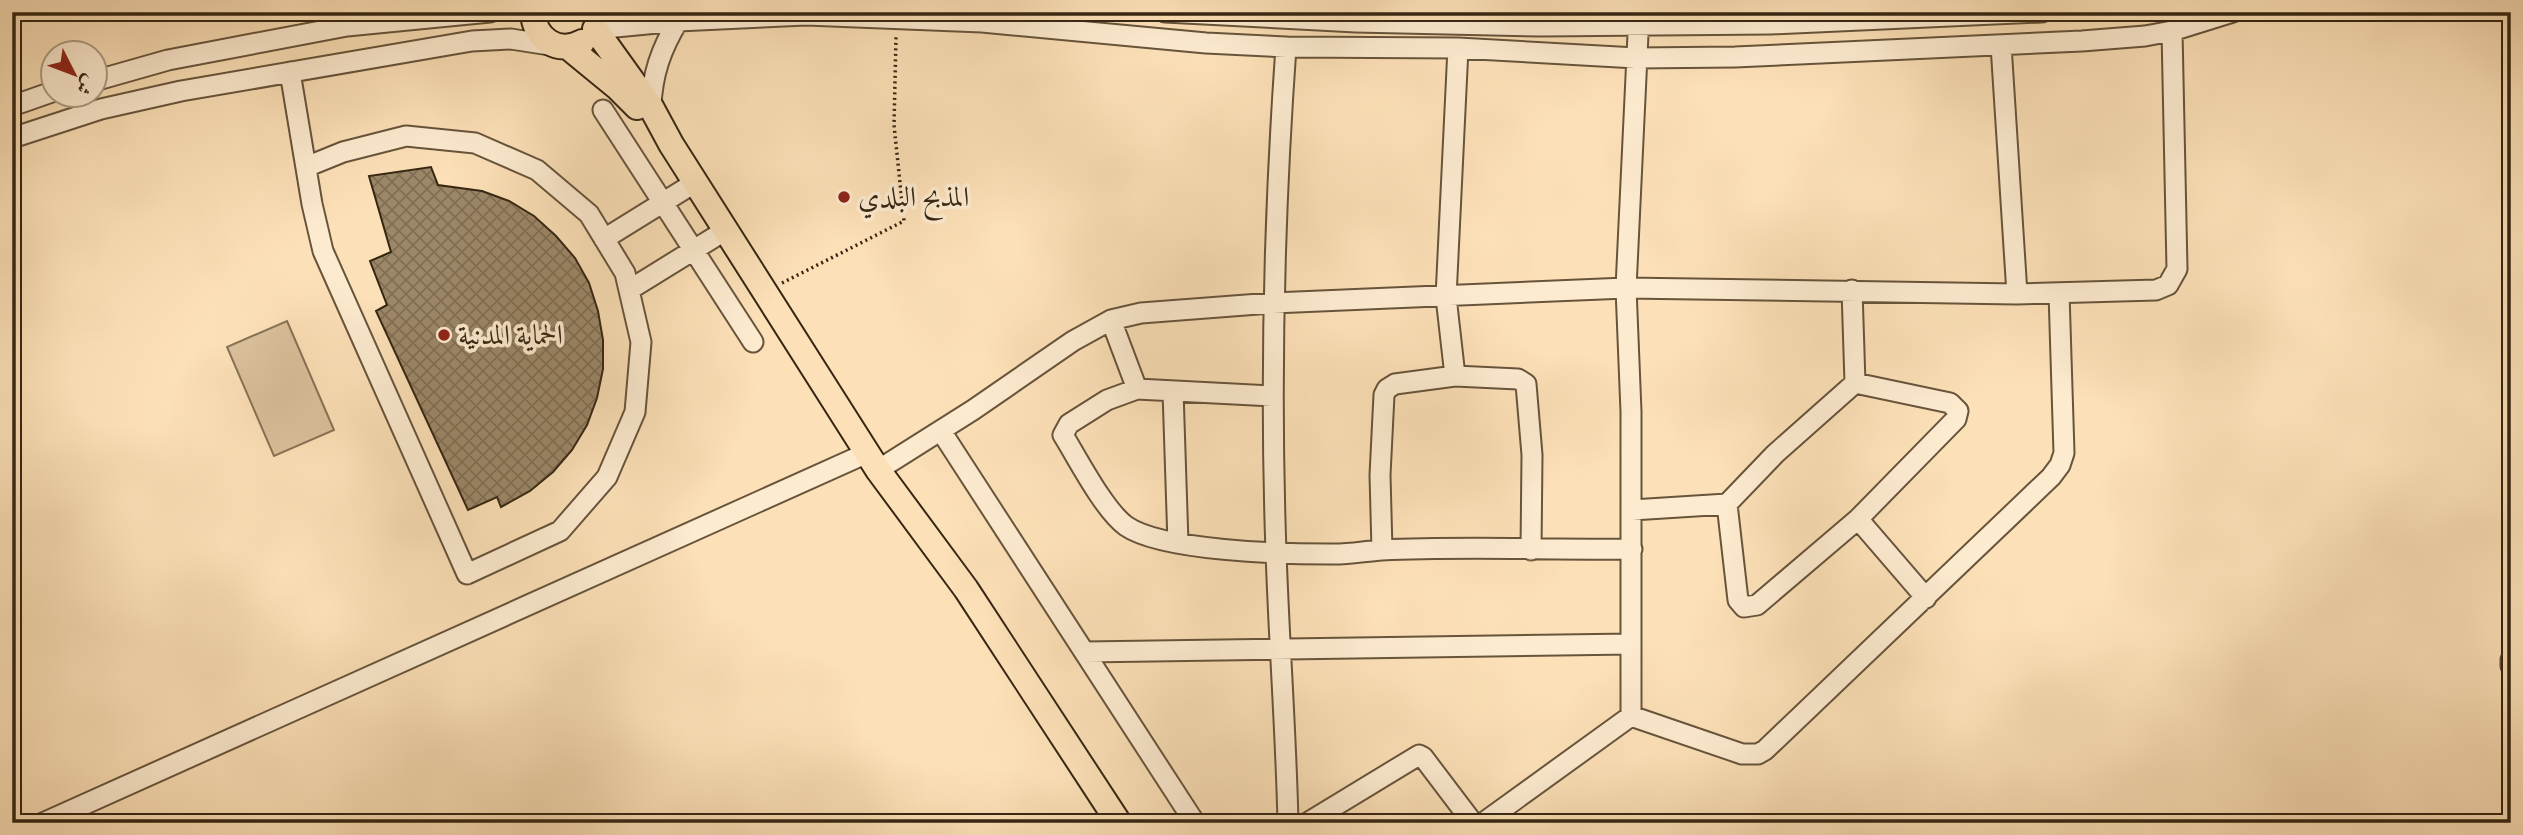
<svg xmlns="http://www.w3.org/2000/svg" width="2523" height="835" viewBox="0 0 2523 835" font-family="'IM FELL DW Pica',Amiri,serif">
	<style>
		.grass { fill: #dac09b; stroke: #887356; stroke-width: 2 }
		.building { fill: url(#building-cross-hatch); stroke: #352612; stroke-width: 2 }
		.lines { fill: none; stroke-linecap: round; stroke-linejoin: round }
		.minor-casing { stroke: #67543b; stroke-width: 23 }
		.major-casing { stroke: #352612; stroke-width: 28 }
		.path { stroke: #352612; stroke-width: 3.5; stroke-dasharray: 2 3.5; stroke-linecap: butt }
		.minor { stroke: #fdebd0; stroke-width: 19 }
		.major { stroke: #fce0b7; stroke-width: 24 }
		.poi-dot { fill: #8f2418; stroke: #fdebd0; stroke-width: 2.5 }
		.labels { text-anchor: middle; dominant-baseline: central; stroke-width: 7; stroke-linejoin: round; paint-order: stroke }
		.poi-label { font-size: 28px; fill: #352612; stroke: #fdebd0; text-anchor: start }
	</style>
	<defs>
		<pattern id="building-cross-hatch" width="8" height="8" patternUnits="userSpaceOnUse" patternTransform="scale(1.75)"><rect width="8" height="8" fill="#9c8768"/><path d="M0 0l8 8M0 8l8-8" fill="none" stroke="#806e54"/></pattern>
	</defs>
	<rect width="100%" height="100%" fill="#fce0b7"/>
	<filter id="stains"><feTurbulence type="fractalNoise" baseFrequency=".00286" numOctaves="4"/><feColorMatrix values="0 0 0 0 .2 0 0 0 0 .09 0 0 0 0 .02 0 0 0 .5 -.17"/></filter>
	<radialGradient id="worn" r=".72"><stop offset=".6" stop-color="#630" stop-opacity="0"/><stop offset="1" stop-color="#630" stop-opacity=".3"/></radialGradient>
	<path class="grass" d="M287 321 334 430 274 456 227 347Z"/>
	<path class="building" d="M431 167 438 185 482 191 509 201 534 216 556 236 575 258 589 283 598 311 603 340V369L597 398 587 425 572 450 553 472 530 491 501 507 497 497 468 510 376 311 387 305 370 261 391 252 369 176Z"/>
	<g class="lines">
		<defs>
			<path id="minor" d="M1165 12 1356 22 1541 26 1771 24 2042 12
				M595 29 678 21 806 15 982 22 1206 43 1286 47 1458 48 1636 58 1735 57 2082 41 2145 36 2172 31 2233 12
				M2001 45 2017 294
				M1286 47C1274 215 1270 383 1276 552 1279 642 1286 732 1288 823
				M290 72 312 204 323 251 467 574 560 531 607 477 635 412 641 342 625 273 589 214 537 170 475 143 406 136 343 152 306 167
				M94 81 168 60 347 26 490 12
				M12 106 52 92
				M651 107C652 75 661 49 678 21
				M603 110 753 342
				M12 138 101 109 181 91 472 41 511 39 556 46
				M604 239 696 182
				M629 290 726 230
				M1852 290 1855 383
				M1111 320 1137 389
				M1455 376 1446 297 1458 48
				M1173 391 1178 543
				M1273 396 1137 389 1107 400 1069 424 1063 435C1078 459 1104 510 1126 526 1162 551 1283 554 1329 554 1347 555 1365 551 1382 550 1465 546 1549 550 1632 549
				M941 431 1195 823
				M878 470 973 410 1073 341 1111 320 1141 313 1273 303 1626 288 2017 294 2156 290 2168 285 2177 269 2172 31
				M1727 504 1738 600 1744 607 1757 605 1858 519
				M1632 510 1727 504 1775 454 1855 383 1950 403 1958 411 1956 419 1858 519 1926 598
				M1382 550 1380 475 1384 395 1387 389 1395 384 1455 376 1518 379 1526 384 1532 455 1531 550
				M1085 652 1631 644
				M2511 660V666
				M1631 716 1742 754H1758L1765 750 2051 477 2060 465 2064 453 2059 293
				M1631 716V412L1626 288 1639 13
				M43 823 867 453
				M1307 823 1419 755 1423 757 1473 823
				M1483 823 1631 716"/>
			<path id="major" d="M533 12C534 39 558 55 582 42
				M595 29 651 107 671 144 878 470 966 589 1119 823
				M568 47 618 88 637 107"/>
		</defs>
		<use href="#minor" class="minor-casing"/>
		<use href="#major" class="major-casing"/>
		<path class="path" d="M782 283 904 221 894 125 896 37"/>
		<use href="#minor" class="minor"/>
		<use href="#major" class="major"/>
	</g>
	<g class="poi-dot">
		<circle cx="844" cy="197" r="7"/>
		<circle cx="444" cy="335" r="7"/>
	</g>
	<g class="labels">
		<g class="poi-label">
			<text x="858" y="197">المذبح البلدي</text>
			<text x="458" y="335">الحماية المدنية</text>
		</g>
	</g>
	<rect width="2523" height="835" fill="none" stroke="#fce0b7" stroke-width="42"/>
	<rect x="14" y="14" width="2495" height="807" fill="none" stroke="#352612" stroke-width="3.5"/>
	<rect x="21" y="21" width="2481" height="793" fill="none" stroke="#352612" stroke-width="2"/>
	<g transform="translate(74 74) rotate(132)"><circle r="33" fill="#fdebd0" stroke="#ad9c84" stroke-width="2"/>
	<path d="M0-5L12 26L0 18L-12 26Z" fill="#8f2418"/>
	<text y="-10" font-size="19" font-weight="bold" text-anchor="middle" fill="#352612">ش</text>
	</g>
	<rect width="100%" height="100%" filter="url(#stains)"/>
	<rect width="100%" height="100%" fill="url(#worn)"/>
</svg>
